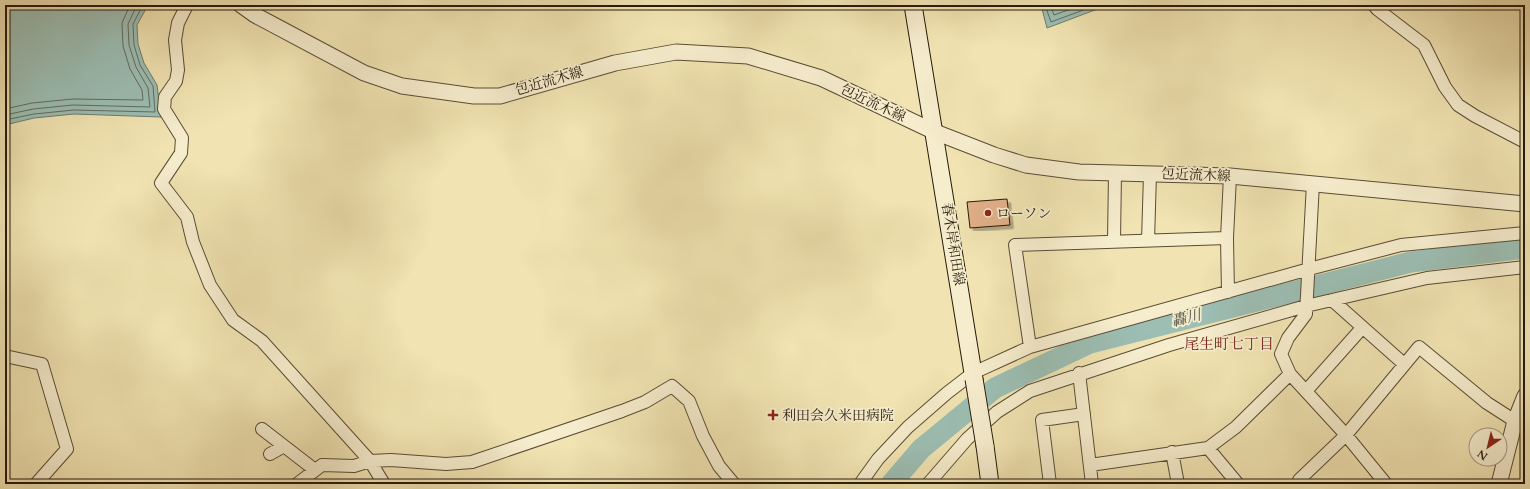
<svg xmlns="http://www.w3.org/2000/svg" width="1530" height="489" viewBox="0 0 1530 489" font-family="Cardo,'Noto Serif JP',serif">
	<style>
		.water { fill: #9cbeb3; stroke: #6d7c70 }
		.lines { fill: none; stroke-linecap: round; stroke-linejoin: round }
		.shore { stroke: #616c60; stroke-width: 1 }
		.river { stroke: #9cbeb3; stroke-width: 21 }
		.building { fill: #e1b08a; stroke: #261a0c; filter: url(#shadow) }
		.minor-casing { stroke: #594c36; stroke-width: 14 }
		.tertiary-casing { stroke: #594c36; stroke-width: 17 }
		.secondary-casing { stroke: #261a0c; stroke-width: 19 }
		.minor { stroke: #f6edcd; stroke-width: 12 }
		.tertiary { stroke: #f6edcd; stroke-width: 15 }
		.secondary { stroke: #f6edcd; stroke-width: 17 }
		.secondary-bridge-casing { stroke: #261a0c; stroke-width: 19; stroke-linecap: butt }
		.secondary-bridge { stroke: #f6edcd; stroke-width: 17 }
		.poi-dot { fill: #8f2418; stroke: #f6edcd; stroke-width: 1.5 }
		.labels { text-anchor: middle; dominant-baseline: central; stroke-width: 3.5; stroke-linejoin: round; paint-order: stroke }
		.street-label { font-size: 14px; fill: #261a0c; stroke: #f6edcd }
		.poi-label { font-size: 14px; fill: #261a0c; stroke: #f6edcd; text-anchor: start }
		.water-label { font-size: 15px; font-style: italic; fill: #4f5346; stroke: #f6edcd }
		.neighbourhood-label { font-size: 15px; fill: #7a1f14; stroke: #f6edcd }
	</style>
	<defs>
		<filter id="shadow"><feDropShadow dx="3.5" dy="3.5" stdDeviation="0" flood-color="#0004"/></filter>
	</defs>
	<rect width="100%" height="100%" fill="#f1e4b2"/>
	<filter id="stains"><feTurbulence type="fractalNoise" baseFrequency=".005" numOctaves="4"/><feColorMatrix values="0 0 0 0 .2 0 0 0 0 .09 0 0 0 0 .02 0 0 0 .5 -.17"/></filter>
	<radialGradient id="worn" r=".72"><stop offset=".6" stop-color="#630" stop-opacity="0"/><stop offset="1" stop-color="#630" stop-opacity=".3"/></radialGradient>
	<path class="water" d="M5 5H148L137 25 138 44 144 63 157 85 161 117 74 114 34 118 5 125Z
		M1041 5H1108L1047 28Z"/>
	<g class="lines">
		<path class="shore" d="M1045 5 1051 22 1097 5
			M1050 5 1054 15 1082 5
			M5 109 32 103 73 99 143 100 142 90 130 69 123 46 122 23 130 5
			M5 115 33 109 73 105 150 107 148 88 136 67 129 45 128 24 137 5
			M5 120 34 114 74 110 155 112 153 86 140 65 134 45 133 24 143 5"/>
		<path class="river" d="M891 484 921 449 995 388 1090 343 1411 262 1525 248"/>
	</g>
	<path class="building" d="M1007 199 1010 225 970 228 967 202Z"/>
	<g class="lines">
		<defs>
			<path id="minor" d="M187 5 178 23 175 40 178 70 176 81 165 97 164 109 182 138 181 153 161 183 187 217 193 242 210 285 233 320 262 341 370 461 384 484
				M1374 5 1377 9 1424 45 1445 87 1458 105 1475 116 1525 142
				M1313 183 1306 314 1288 338 1281 354 1290 374 1346 435 1386 484
				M1114 240 1115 174
				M1148 241 1150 174
				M1228 292 1227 238 1230 176
				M1332 300 1404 364
				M1030 347 1015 245 1227 238
				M5 356 42 364 67 449 36 484
				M1079 373 1092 484
				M1306 391 1362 328
				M262 429 315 470
				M1208 448 1238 484
				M1172 452 1178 484
				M270 454 284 446
				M1090 465 1208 448 1236 427 1290 374
				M1299 480 1346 435 1419 347 1487 403 1515 421
				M297 484 322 465 354 466 370 461 391 460 446 464 472 462 622 411 645 402 672 386 689 401 703 436 719 466 734 484
				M860 484 878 459 908 427 947 393 973 373 1030 347 1309 269 1401 245 1525 233
				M928 484 967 439 997 412 1030 391 1169 345 1306 306 1427 278 1525 267
				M1050 484 1042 420 1084 414"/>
			<path id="tertiary" d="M241 5 255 15 364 73 402 86 474 96H500L615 63 676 52 748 56 821 78 935 132 994 155 1026 165 1079 172 1230 176 1525 204
				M1499 484 1515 421 1525 396"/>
			<path id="secondary" d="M913 5 974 379
				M985 446 990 484"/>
		</defs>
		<use href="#minor" class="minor-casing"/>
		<use href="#tertiary" class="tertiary-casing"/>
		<use href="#secondary" class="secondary-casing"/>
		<use href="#minor" class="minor"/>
		<use href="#tertiary" class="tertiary"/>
		<use href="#secondary" class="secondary"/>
		<defs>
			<path id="secondary-bridge" d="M974 379 985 446"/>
		</defs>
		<use href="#secondary-bridge" class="secondary-bridge-casing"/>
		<use href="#secondary-bridge" class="secondary-bridge"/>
	</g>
	<g class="poi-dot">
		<circle cx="988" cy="213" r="4"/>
		<path d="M771 409h4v4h4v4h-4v4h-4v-4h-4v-4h4z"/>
	</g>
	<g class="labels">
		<g class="street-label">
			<text transform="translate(549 81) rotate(-16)">包近流木線</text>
			<text transform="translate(873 103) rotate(25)">包近流木線</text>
			<text transform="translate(1196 175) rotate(2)">包近流木線</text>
			<text transform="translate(953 244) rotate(81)">春木岸和田線</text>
		</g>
		<g class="poi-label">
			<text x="996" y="213">ローソン</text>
			<text x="782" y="415">利田会久米田病院</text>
		</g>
		<g class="water-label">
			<text transform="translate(1186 318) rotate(-14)">轟川</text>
		</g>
		<g class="neighbourhood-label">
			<text x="1229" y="344">尾生町七丁目</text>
		</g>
	</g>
	<rect width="1530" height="489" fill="none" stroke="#f1e4b2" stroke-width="20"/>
	<rect x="6" y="6" width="1518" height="477" fill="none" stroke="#261a0c" stroke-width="2"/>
	<rect x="10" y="10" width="1510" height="469" fill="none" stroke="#261a0c"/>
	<g transform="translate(1488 447) rotate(215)"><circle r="19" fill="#f6edcd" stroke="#a39980"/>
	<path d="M0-3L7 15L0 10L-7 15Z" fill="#8f2418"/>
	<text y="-6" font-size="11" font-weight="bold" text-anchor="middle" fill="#261a0c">N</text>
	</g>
	<rect width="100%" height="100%" filter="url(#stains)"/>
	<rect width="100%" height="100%" fill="url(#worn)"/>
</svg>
